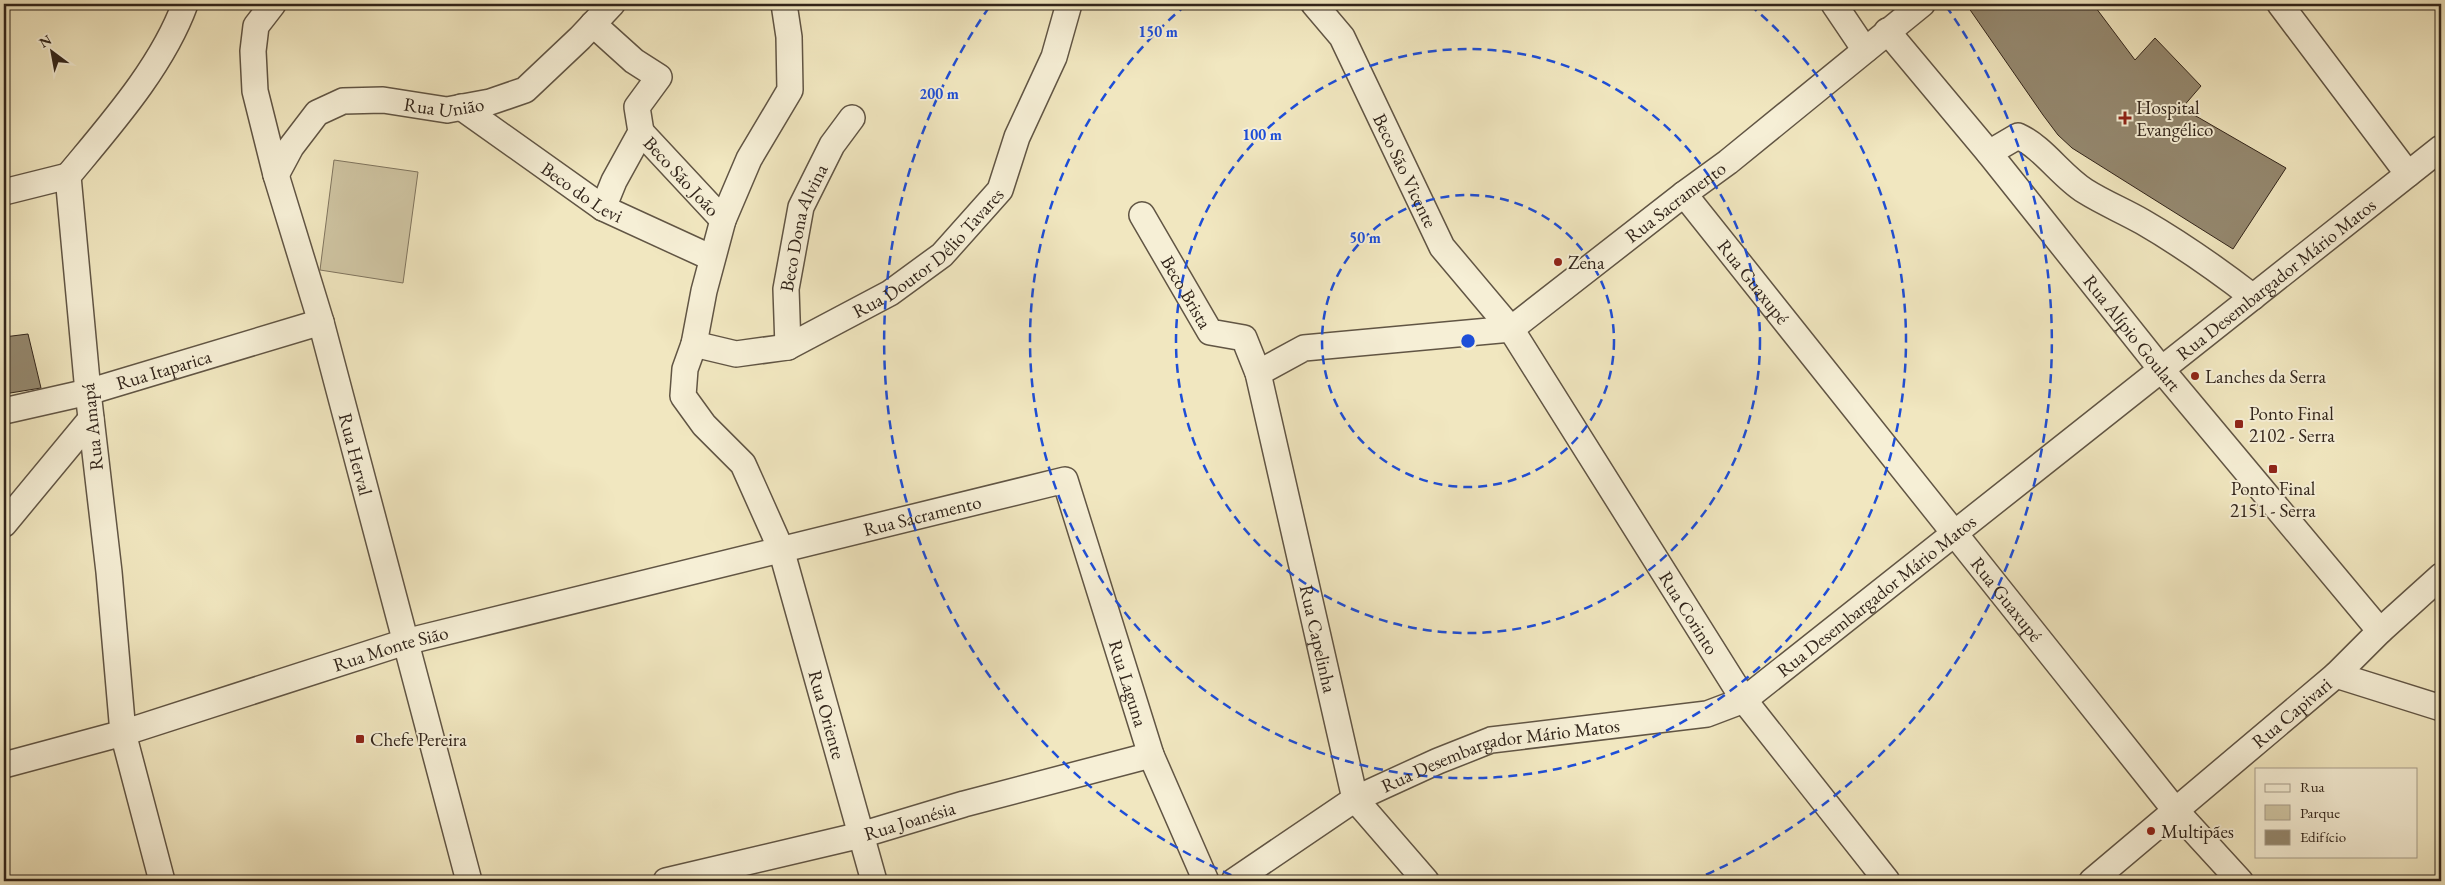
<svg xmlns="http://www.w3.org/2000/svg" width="2445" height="885" viewBox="0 0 2445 885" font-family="'EB Garamond',serif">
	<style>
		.green { fill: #d0c6a4; stroke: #80755f }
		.building { fill: #958970; stroke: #31241a }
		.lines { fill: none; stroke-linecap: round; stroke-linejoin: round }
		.minor-casing { stroke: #615544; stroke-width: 28 }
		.minor { stroke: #f6efd6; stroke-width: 25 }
		.ring { fill: none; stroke: #1d4ed8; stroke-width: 2.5; stroke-dasharray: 9 6 }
		.poi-dot { fill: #8f2418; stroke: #f6efd6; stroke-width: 2 }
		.labels { text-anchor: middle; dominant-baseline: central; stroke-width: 4; stroke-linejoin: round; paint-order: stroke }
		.street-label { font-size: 19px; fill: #31241a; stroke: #f6efd6 }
		.poi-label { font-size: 19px; fill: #31241a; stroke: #f6efd6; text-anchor: start }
		.centre { fill: #1d4ed8; stroke: #f6efd6; stroke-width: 2.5 }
		.ring-label { font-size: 15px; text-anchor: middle; font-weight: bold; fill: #1d4ed8; stroke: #f6efd6; stroke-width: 4; stroke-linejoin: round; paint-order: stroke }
	</style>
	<rect width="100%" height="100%" fill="#f1e7c0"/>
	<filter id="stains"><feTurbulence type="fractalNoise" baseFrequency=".004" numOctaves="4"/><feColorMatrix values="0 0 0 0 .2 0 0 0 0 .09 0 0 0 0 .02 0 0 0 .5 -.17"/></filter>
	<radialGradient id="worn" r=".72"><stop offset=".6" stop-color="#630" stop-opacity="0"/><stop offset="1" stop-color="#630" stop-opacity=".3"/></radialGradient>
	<path class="green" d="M334 160 418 172 403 283 320 270Z"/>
	<path class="building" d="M1966 4H2093L2135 60 2155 38 2201 86 2182 108 2286 168 2233 249 2072 148 2058 135 2043 115Z
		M28 334 41 388 4 394V337Z"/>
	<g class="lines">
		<defs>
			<g id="minor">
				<path id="s1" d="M273 4 256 26 253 51 255 91 276 175 321 322 469 881"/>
				<path id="s2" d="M784 4 789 37 790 90 749 159 723 220 704 291 694 344 685 369 683 396 704 425 743 464 781 549 874 881"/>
				<path id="s3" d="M1314 4 1342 37 1442 247 1511 329 1744 700 1887 881"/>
				<path d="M1834 4 1865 50"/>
				<path d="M2280 4 2408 174"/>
				<path d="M593 24 634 61 659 77 637 107 641 132 614 181 603 208"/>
				<path id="s4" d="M1887 31 1989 153 2161 369 2380 631"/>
				<path id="s5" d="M461 107 603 208 712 258"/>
				<path id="s6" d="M641 132 723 220"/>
				<path d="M1989 153 2018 136C2044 148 2061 176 2085 191 2104 203 2124 211 2143 222 2181 244 2218 270 2253 297"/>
				<path id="s7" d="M276 175 291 147 317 113 343 101 383 100 447 110 490 102 525 90 580 38 612 4"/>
				<path d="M4 192 68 176"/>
				<path id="s8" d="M1684 194 2175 810 2240 881"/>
				<path id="s9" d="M1142 215 1210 332 1244 338 1258 373 1355 799 1426 881"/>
				<path id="s10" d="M694 344 736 354 788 347 890 293 942 255 1000 190 1017 137 1054 57 1069 4"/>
				<path id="s11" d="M788 347 786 289 801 207 832 145 852 118"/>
				<path id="s12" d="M1258 373 1304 348 1511 329 1684 194 1728 162 1922 4"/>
				<path id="s13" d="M4 411 88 392 321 322"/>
				<path d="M4 524 91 419"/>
				<path d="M2336 675 2441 708"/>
				<path id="s14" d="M4 765 123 733 405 642 1065 480 1151 755 1206 881"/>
				<path d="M162 881 123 733 109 572 88 392 68 176C111 124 162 67 185 4"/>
				<path id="s15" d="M666 881 861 835 964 804 1151 755"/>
				<path id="s16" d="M1234 881 1355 799 1438 761 1491 740 1707 714 1744 700 2441 148"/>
				<path id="s17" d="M2092 881 2336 675 2380 631 2441 576"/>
			</g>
		</defs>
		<use href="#minor" class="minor-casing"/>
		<use href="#minor" class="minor"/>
	</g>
	<g class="ring">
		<circle cx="1468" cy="341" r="146"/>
		<circle cx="1468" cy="341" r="292"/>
		<path d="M1750 5A438 438 0 1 1 1186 5"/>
		<path d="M1245 881A584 584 0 0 1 990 6M1946 6A584 584 0 0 1 1691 881"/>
	</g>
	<g class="poi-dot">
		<path d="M2122.5 110.5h5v5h5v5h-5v5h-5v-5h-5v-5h5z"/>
		<circle cx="1558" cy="262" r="5"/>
		<circle cx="2195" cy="376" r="5"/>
		<rect x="2234" y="419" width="10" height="10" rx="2.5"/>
		<rect x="2268" y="464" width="10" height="10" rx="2.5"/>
		<rect x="355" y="734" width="10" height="10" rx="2.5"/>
		<circle cx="2151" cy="831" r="5"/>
	</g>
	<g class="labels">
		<g class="street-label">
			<text stroke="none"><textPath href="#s7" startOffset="205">Rua União</textPath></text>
			<text stroke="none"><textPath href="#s3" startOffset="191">Beco São Vicente</textPath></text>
			<text stroke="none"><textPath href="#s6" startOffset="60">Beco São João</textPath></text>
			<text stroke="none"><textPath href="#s5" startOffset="148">Beco do Levi</textPath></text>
			<text stroke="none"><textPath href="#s12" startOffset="468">Rua Sacramento</textPath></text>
			<text stroke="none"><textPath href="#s11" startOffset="122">Beco Dona Alvina</textPath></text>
			<text stroke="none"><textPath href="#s10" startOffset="266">Rua Doutor Délio Tavares</textPath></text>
			<text stroke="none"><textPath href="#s16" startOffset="1230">Rua Desembargador Mário Matos</textPath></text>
			<text stroke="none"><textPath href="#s8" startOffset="112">Rua Guaxupé</textPath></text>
			<text stroke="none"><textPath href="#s9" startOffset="89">Beco Brista</textPath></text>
			<text stroke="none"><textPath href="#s4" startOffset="389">Rua Alípio Goulart</textPath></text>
			<text stroke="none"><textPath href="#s13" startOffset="165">Rua Itaparica</textPath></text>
			<text transform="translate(92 427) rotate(-96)">Rua Amapá</text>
			<text stroke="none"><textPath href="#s1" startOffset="470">Rua Herval</textPath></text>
			<text stroke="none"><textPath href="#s14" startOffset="952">Rua Sacramento</textPath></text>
			<text stroke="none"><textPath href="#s16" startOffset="720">Rua Desembargador Mário Matos</textPath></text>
			<text stroke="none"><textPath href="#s8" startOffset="518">Rua Guaxupé</textPath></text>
			<text stroke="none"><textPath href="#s3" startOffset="718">Rua Corinto</textPath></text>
			<text stroke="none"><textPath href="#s9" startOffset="480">Rua Capelinha</textPath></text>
			<text stroke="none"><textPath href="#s14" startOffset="404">Rua Monte Sião</textPath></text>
			<text stroke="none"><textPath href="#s14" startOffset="1312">Rua Laguna</textPath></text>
			<text stroke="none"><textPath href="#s17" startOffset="261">Rua Capivari</textPath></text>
			<text stroke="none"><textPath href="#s2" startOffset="770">Rua Oriente</textPath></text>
			<text stroke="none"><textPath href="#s16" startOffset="300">Rua Desembargador Mário Matos</textPath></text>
			<text stroke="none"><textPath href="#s15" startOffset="251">Rua Joanésia</textPath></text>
		</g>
		<g class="poi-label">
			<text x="2136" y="107">Hospital<tspan x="2136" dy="22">Evangélico</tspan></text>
			<text x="1568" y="262">Zena</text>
			<text x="2205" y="376">Lanches da Serra</text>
			<text x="2249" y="413">Ponto Final<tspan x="2249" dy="22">2102 - Serra</tspan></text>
			<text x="2273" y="488" text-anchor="middle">Ponto Final<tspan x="2273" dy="22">2151 - Serra</tspan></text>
			<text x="370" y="739">Chefe Pereira</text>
			<text x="2161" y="831">Multipães</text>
		</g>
	</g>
	<circle cx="1468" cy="341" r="8" class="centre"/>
	<g class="ring-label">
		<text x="1158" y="37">150 m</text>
		<text x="939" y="99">200 m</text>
		<text x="1262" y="140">100 m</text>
		<text x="1365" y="243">50 m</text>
	</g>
	<rect width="2445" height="885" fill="none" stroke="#f1e7c0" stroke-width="20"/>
	<rect x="5" y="5" width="2435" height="875" fill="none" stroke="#31241a" stroke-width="2.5"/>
	<rect x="10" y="10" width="2425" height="865" fill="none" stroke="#31241a"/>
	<rect x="2255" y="768" width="162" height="90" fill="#f6efd6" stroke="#a79e8b"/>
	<rect x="2265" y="784" width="25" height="8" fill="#f6efd6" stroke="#a79e8b"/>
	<text x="2300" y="792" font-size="15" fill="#31241a">Rua</text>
	<rect x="2265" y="805" width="25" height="15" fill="#d0c6a4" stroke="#a79e8b"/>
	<text x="2300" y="818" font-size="15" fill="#31241a">Parque</text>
	<rect x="2265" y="830" width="25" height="15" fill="#958970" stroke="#a79e8b"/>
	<text x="2300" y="842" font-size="15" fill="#31241a">Edifício</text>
	<g transform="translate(52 52) rotate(328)" stroke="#f6efd6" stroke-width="4" paint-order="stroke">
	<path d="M0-4L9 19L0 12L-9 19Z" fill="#31241a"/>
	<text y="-8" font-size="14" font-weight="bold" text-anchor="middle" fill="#31241a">N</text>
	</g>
	<rect width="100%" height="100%" filter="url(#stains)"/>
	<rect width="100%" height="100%" fill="url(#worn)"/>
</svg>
